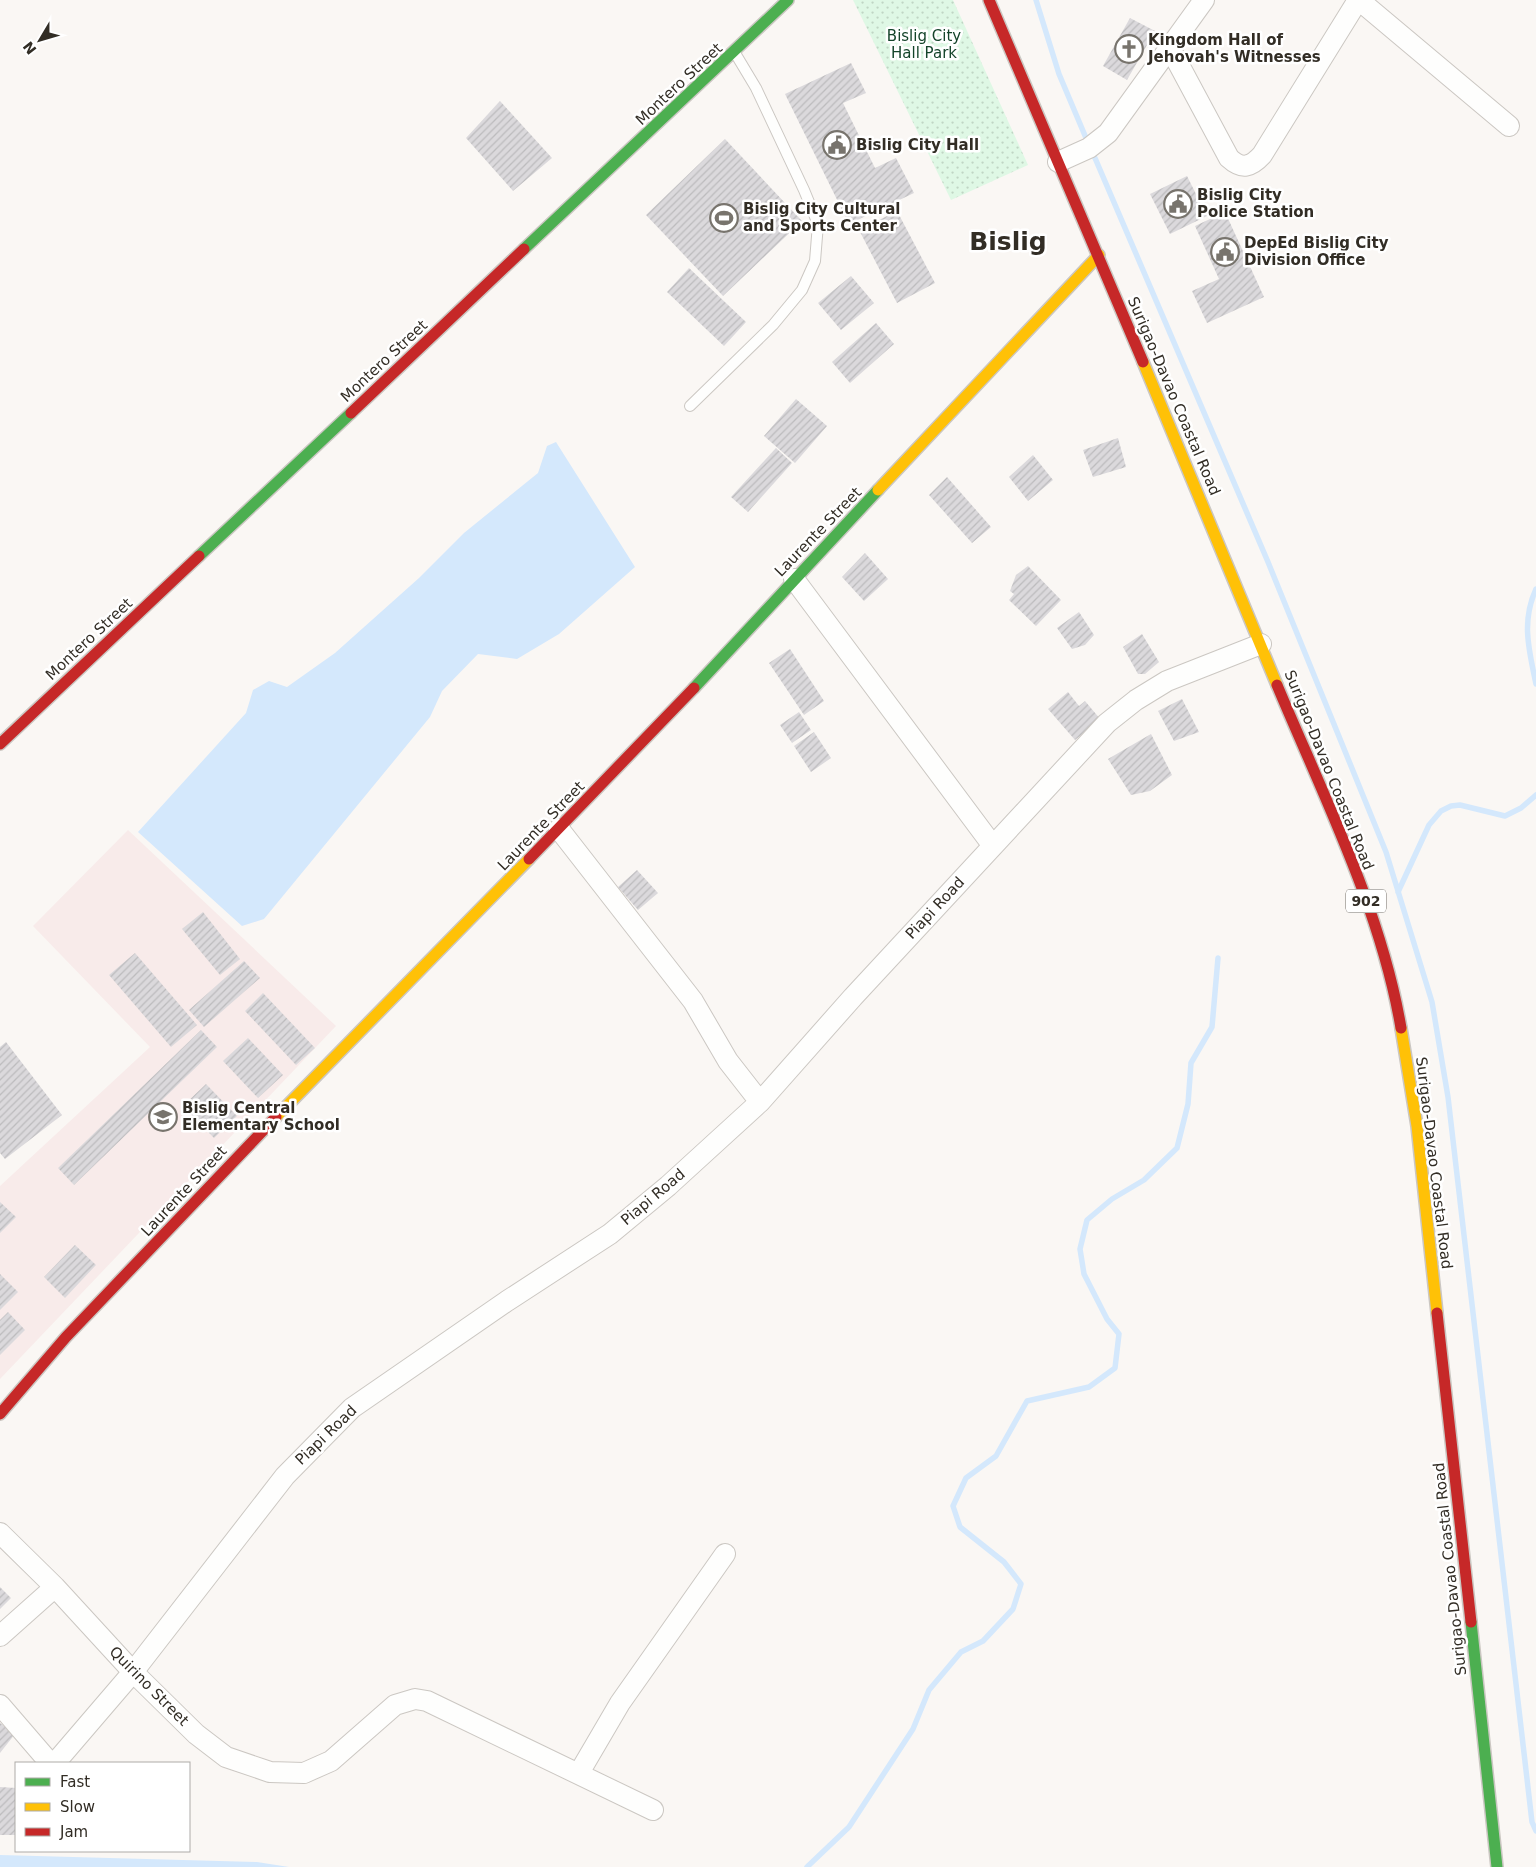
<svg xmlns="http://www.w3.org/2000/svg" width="1536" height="1867" viewBox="0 0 1536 1867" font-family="'DejaVu Sans',sans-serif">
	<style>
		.education { fill: #f8ebea }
		.green { fill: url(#green-dots) }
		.water { fill: #d4e8fc }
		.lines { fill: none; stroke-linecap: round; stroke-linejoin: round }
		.stream { stroke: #d4e8fc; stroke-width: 5.5 }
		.building { fill: url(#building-hatch) }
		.lane-casing { stroke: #cbc7c2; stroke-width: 12 }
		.street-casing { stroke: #cbc7c2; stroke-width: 22 }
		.fast-casing { stroke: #cbc7c2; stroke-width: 14 }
		.slow-casing { stroke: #cbc7c2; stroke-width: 14 }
		.jam-casing { stroke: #cbc7c2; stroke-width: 14 }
		.lane { stroke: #fefefd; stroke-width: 10 }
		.street { stroke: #fefefd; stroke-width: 20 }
		.fast { stroke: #4caf50; stroke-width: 11 }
		.slow { stroke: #ffc107; stroke-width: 11 }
		.jam { stroke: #c62828; stroke-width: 11 }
		.labels { text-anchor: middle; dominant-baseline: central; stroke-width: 5; stroke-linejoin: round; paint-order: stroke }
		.shield { fill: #fff; stroke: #706c66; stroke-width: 1 }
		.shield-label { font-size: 14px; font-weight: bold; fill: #322d25 }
		.park-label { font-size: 15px; fill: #14442a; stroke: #fff }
		.poi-label { font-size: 15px; font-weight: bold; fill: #322d25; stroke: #fff; text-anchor: start }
		.street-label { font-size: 15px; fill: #322d25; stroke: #fff }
		.town-label { font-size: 25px; font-weight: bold; fill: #322d25; stroke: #fff }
	</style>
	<defs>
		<pattern id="green-dots" width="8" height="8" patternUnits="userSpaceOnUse" patternTransform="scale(1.25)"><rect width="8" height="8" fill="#dff8e5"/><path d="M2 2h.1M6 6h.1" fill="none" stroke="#c0d5c4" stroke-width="1.8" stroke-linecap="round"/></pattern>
		<pattern id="building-hatch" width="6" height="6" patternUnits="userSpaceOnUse" patternTransform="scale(1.25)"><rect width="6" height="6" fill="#dbd9dc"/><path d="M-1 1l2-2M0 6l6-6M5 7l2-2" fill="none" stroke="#bcbbbd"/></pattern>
	</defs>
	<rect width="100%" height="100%" fill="#faf7f4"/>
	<path class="education" d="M128 830 336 1026 0 1379V1186L150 1047 33 926Z"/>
	<path class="green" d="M853 0H953L1028 165 951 200Z"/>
	<path class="water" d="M556 442 635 567 559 634 517 659 478 654 442 691 430 717 264 919 242 926 138 832 246 713 253 690 269 681 287 687 335 653 419 578 464 533 538 473 547 446Z
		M0 1855 257 1862 289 1867H0Z"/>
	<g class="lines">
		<path class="stream" d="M1036 0 1059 74 1086 138
			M1095 158 1268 562 1386 852 1432 1002 1448 1097 1532 1822 1536 1831
			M1536 589C1521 622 1529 650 1536 684
			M1398 892 1429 825 1441 811 1451 806 1460 805 1505 816 1521 808 1536 795
			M807 1867 849 1827 913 1729 929 1690 961 1652 983 1641 1013 1609 1021 1584 1004 1562 960 1527 953 1506 966 1478 996 1456 1027 1401 1089 1387 1115 1368 1119 1334 1107 1319 1084 1274 1080 1249 1087 1220 1112 1199 1144 1180 1177 1148 1188 1104 1191 1063 1212 1027 1218 958"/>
	</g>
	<path class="building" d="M1130 18 1155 31 1127 80 1103 66Z
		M851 63 866 93 843 103 875 168 896 158 914 193 849 224 785 94Z
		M500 101 552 158 513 191 466 138Z
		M725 139 802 221 723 296 646 215Z
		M1187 176 1207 216 1170 234 1150 194Z
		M897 211 935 283 897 303 859 230Z
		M1225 212 1264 297 1207 323 1192 291 1219 279 1195 226Z
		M689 268 746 322 724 346 667 292Z
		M851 276 874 303 841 330 818 303Z
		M876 323 894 344 850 383 832 362Z
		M796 399 827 426 795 463 764 436Z
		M1118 438 1126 467 1093 477 1083 450Z
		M776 448 792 463 748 512 731 497Z
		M1033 455 1053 480 1028 501 1009 477Z
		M947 477 991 527 972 543 929 495Z
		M865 553 888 579 864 601 842 577Z
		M1028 566 1061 600 1036 626 1009 600 1014 594 1010 591 1016 575Z
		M1079 612 1094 635 1085 645 1072 649 1057 628Z
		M1142 634 1159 662 1145 674H1138L1123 647Z
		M790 649 824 701 804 715 769 663Z
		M1068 692 1079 706 1085 701 1101 720 1075 740 1048 709Z
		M1182 699 1199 732 1174 741 1158 711Z
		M799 712 811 730 792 743 780 725Z
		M814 732 831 758 811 772 794 746Z
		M1151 734 1172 775 1150 791 1131 795 1108 759Z
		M637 870 658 893 638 910 618 887Z
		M203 912 240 959 220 975 182 929Z
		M135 953 197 1025 171 1047 109 975Z
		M244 961 260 978 204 1027 189 1010Z
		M263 993 315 1048 296 1065 245 1011Z
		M201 1030 217 1047 74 1185 58 1168Z
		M248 1038 283 1075 258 1098 223 1061Z
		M6 1042 62 1115 5 1159 0 1153V1047Z
		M206 1084 237 1116 214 1138 183 1106Z
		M0 1202 16 1217 0 1233Z
		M75 1245 96 1265 65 1298 44 1277Z
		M0 1274 18 1292 0 1310Z
		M8 1312 25 1330 0 1355V1320Z
		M0 1587 11 1598 0 1609Z
		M0 1723 15 1734 0 1753Z
		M0 1787 16 1788V1835H0Z"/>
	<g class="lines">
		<defs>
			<path id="lane" d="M690 406 773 325 802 290 815 261 818 224 804 190 756 88 735 53"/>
			<path id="street" d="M1359 0 1509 126
				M1170 48 1229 158C1242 170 1251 167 1262 155L1358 0
				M1058 162 1089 148 1108 133 1204 0
				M794 579 993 846
				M559 829 693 1001 728 1061 760 1102
				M0 1533 55 1587 133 1672 196 1734 226 1757 270 1772 304 1773 331 1761 395 1705 415 1699 427 1701 653 1810
				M0 1636 55 1587
				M0 1705 50 1763
				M55 1763 133 1672 285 1476 352 1408 507 1301 610 1234 668 1186 760 1102 853 997 1107 723 1136 700 1167 681 1261 644
				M579 1773 620 1703 725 1554"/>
			<path id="fast" d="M524 249 788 0
				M199 556 351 413
				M694 688 878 490
				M1471 1622 1497 1867"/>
			<path id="slow" d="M1143 362 1277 685
				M878 490 1099 255
				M1401 1028 1417 1126 1437 1313
				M276 1117 529 859"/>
			<path id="jam" d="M989 0 1143 362
				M351 413 524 249
				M1277 685C1323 795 1381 910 1401 1028
				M0 744 199 556
				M529 859 694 688
				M1437 1313 1471 1622
				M0 1414 66 1337 276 1117"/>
		</defs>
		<use href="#lane" class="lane-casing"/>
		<use href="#street" class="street-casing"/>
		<use href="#fast" class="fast-casing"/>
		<use href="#slow" class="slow-casing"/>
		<use href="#jam" class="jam-casing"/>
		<use href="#lane" class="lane"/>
		<use href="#street" class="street"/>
		<use href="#fast" class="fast"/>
		<use href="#slow" class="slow"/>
		<use href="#jam" class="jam"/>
	</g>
	<defs>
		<symbol id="church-ring" viewBox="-11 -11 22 22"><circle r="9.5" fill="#fff" stroke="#78746d" stroke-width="1.5"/><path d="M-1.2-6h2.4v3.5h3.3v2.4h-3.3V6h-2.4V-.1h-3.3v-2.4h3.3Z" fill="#78746d"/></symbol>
		<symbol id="civic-ring" viewBox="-11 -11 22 22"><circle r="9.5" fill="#fff" stroke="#78746d" stroke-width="1.5"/><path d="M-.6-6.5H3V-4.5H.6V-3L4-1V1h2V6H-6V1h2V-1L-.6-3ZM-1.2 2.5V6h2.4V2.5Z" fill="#78746d"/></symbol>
		<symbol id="stadium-ring" viewBox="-11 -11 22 22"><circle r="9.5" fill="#fff" stroke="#78746d" stroke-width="1.5"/><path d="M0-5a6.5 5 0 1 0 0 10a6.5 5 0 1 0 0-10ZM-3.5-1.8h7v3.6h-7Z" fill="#78746d"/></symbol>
		<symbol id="school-ring" viewBox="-11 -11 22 22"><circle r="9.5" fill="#fff" stroke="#78746d" stroke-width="1.5"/><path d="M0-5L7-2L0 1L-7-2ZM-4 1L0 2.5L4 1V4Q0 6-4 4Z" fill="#78746d"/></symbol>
	</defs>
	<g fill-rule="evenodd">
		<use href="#church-ring" x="1113" y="33" width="32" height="32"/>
		<use href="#civic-ring" x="821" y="129" width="32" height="32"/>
		<use href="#civic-ring" x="1162" y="188" width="32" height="32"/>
		<use href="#stadium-ring" x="708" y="202" width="32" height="32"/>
		<use href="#civic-ring" x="1209" y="236" width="32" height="32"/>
		<use href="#school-ring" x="147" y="1101" width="32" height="32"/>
	</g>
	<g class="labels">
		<rect class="shield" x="1346" y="889.5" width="40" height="23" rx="4"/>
		<g class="shield-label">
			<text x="1366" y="901">902</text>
		</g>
		<g class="park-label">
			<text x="924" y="36">Bislig City<tspan x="924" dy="17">Hall Park</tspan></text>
		</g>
		<g class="poi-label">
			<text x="1148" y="40">Kingdom Hall of<tspan x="1148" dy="17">Jehovah's Witnesses</tspan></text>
			<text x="856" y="145">Bislig City Hall</text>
			<text x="1197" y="195">Bislig City<tspan x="1197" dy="17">Police Station</tspan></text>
			<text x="743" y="209">Bislig City Cultural<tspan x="743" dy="17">and Sports Center</tspan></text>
			<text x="1244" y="243">DepEd Bislig City<tspan x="1244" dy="17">Division Office</tspan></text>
			<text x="182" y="1108">Bislig Central<tspan x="182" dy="17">Elementary School</tspan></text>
		</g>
		<g class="street-label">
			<text transform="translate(679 84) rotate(-43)">Montero Street</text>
			<text transform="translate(384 361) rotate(-43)">Montero Street</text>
			<text transform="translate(1174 396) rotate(67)">Surigao-Davao Coastal Road</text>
			<text transform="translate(818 532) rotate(-46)">Laurente Street</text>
			<text transform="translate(89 639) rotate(-43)">Montero Street</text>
			<text transform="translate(1329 770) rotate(68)">Surigao-Davao Coastal Road</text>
			<text transform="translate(541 826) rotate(-46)">Laurente Street</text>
			<text transform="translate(935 908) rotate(-47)">Piapi Road</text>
			<text transform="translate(1434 1163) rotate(83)">Surigao-Davao Coastal Road</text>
			<text transform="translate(184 1191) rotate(-47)">Laurente Street</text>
			<text transform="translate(653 1197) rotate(-40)">Piapi Road</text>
			<text transform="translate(326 1435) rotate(-44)">Piapi Road</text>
			<text transform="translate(1450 1569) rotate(-96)">Surigao-Davao Coastal Road</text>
			<text transform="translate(149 1686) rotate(45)">Quirino Street</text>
		</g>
		<g class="town-label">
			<text x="1008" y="241">Bislig</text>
		</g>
	</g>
	<rect x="15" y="1762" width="175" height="90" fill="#ffffff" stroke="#adaba8"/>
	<rect x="25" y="1778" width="25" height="8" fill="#4caf50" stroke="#adaba8"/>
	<text x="60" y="1787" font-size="15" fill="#322d25">Fast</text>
	<rect x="25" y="1803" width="25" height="8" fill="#ffc107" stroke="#adaba8"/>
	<text x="60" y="1812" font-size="15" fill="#322d25">Slow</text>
	<rect x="25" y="1828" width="25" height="8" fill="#c62828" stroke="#adaba8"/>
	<text x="60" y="1837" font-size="15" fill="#322d25">Jam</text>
	<g transform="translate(40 40) rotate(232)" stroke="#ffffff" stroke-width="4" paint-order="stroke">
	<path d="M0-4L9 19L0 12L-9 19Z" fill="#322d25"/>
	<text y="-8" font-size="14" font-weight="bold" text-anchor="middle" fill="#322d25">N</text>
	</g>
</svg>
